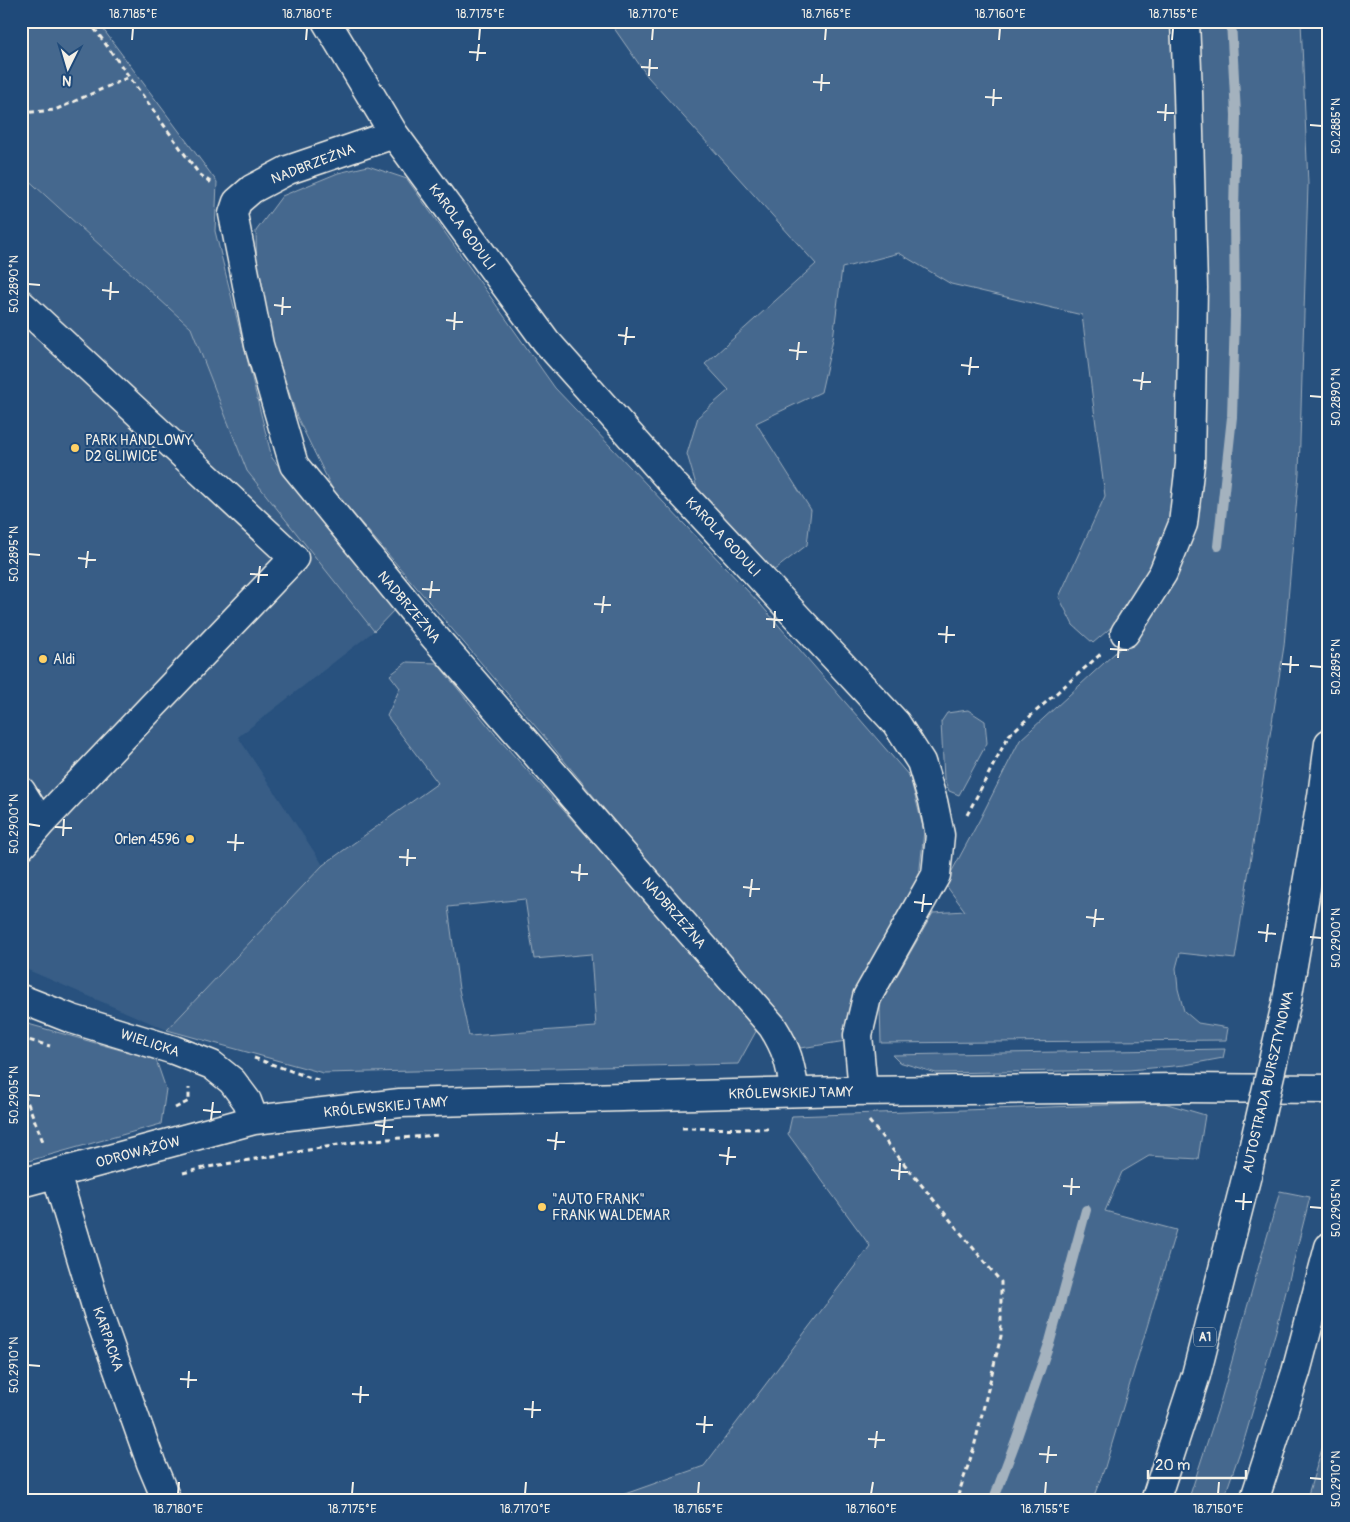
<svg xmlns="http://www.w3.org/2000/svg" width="1350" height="1522" viewBox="0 0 1350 1522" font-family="Pangolin,sans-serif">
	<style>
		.built { fill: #375d86 }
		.green { fill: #45688e; stroke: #9cacbb; fill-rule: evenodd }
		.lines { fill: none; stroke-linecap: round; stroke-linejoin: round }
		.stream { stroke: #a4b2be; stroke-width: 10 }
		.minor-casing { stroke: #f4f1e8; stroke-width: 31 }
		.highway-casing { stroke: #f4f1e8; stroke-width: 31 }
		.path { stroke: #f4f1e8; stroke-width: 3; stroke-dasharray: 5 4; stroke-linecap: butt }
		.minor { stroke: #1f4a7a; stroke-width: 28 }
		.highway { stroke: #1f4a7a; stroke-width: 28 }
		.highway-bridge-casing { stroke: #f4f1e8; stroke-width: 31; stroke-linecap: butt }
		.highway-bridge { stroke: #1f4a7a; stroke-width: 28 }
		.ticks { fill: none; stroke: #f4f1e8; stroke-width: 2 }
		.poi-dot { fill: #ffd166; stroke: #1f4a7a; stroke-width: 2 }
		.labels { text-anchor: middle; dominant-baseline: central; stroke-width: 4; stroke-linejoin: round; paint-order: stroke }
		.shield { fill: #1f4a7a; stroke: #b4bfc7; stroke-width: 1 }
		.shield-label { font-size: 12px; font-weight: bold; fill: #f4f1e8 }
		.street-label { font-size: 14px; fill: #f4f1e8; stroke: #1f4a7a }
		.poi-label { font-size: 14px; fill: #f4f1e8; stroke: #1f4a7a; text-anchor: start }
		.neatline { fill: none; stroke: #f4f1e8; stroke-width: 2 }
		.ticks-label { font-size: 12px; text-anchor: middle; fill: #f4f1e8 }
	</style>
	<rect width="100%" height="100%" fill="#28517e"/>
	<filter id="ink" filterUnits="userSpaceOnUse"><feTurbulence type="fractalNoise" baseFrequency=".02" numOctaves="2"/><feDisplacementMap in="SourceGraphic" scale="10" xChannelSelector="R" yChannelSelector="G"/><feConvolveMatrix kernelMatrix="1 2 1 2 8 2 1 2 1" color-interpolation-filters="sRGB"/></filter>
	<g filter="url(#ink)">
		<path class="built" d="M23 176 191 328 247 471 374 631 238 737 323 865 167 1030 21 967V178Z"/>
		<path class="green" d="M21 21H97L217 182 215 231 272 458 396 608 374 631 247 471 191 328 24 176 21 178Z
			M609 21H1172L1184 257 1180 478 1173 530 1121 619 1093 643 1073 625 1059 597 1105 496 1082 315 951 284 899 253 842 268 833 339 821 392 756 423 811 510 807 545 773 571 697 488 687 454 698 417 729 390 705 364 816 264 648 77Z
			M1193 21H1301L1308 184 1299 473 1284 646 1235 959 1180 953 1176 968 1178 989 1184 1011 1198 1023 1228 1028 1226 1040 881 1043 880 1005 933 913 965 911 945 884 980 819 1020 740 1140 630 1183 559 1202 486 1204 313Z
			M368 166 407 179 555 388 761 605 910 777 924 831 919 877 856 994 846 1041 801 1048 784 1026 542 734 333 490 297 417 257 293 256 231 282 196 338 173Z
			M407 662 437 663 498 738 759 1026 738 1064 323 1073 167 1030 323 865 438 783 387 716 400 688 390 675ZM525 899 534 959 591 954 596 1027 469 1036 459 989 448 907Z
			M968 710 985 721 987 743 959 795 949 791 944 779 941 722 947 713Z
			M21 1022 156 1060 166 1089 161 1124 21 1163Z
			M1225 1049 1223 1058 1185 1065 1129 1070 936 1073 899 1062 892 1055Z
			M1164 1103 1205 1115 1198 1159 1149 1156 1122 1172 1105 1211 1176 1230 1105 1467 1092 1501H605L704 1466 870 1246 788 1134 792 1116Z
			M1280 1191 1310 1197 1277 1327 1245 1437 1223 1501H1188L1220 1403Z
			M1329 1426V1501H1306Z"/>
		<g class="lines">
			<path class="stream" d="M1218 546 1232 417 1235 316 1234 214 1236 115 1231 21
				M993 1501 1016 1440 1050 1341 1086 1210"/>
			<defs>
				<path id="minor" d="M326 21 394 134 546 341 675 486 896 723 921 762 933 801 940 835 936 875 867 997 858 1035 863 1091
					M394 134 288 170 252 189 237 202 233 214 259 345 294 465 426 627 772 1026C788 1051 790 1064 795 1092
					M21 304 294 558 41 823
					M1125 633 1163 573 1183 524 1190 464 1193 288 1188 93 1185 21
					M21 791 41 823 21 846
					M21 999 72 1019 174 1050 212 1065 232 1081 247 1101 254 1120
					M56 1174 98 1313 151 1463 167 1501
					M21 1183 254 1120 400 1103 844 1091 1183 1088 1329 1089"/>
				<path id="highway" d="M1287 1000 1322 796 1329 743
					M1155 1501 1196 1375 1248 1171
					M1254 1501 1296 1372 1329 1247"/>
			</defs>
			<use href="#minor" class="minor-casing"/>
			<use href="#highway" class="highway-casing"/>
			<path class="path" d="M89 21 199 174 213 184
				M21 113 55 110 129 77
				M967 815 1009 735 1103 652
				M21 1038 50 1046
				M254 1058 314 1079 319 1080
				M21 1086 44 1144
				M175 1108 189 1101V1088
				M869 1121 1001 1282V1336L973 1451 956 1501
				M682 1128 769 1129
				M183 1173 208 1167 362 1141 439 1135"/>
			<use href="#minor" class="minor"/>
			<use href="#highway" class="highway"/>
			<defs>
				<path id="highway-bridge" d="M1248 1171 1287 1000"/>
			</defs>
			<use href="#highway-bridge" class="highway-bridge-casing"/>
			<use href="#highway-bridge" class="highway-bridge"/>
		</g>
	</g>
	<path class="ticks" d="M132 40 133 28M306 40 307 28M479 40 480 28M652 40 653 28M825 40 826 28M999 40 1000 28M1172 40 1173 28M469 52 486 53M477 61 479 44M641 67 658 68M649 76 650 59M813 82 830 83M821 91 822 74M985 97 1002 98M993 106 994 89M1157 112 1174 113M1165 121 1166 104M1310 125 1322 126M28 284 40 285M102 290 119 292M110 300 111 282M274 305 291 307M282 315 283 297M446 320 463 322M454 330 455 312M618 335 635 337M625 345 627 327M789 350 807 352M797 360 799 342M961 365 979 367M969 375 971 357M1133 380 1151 382M1141 390 1143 372M1310 396 1322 397M28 554 40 555M78 558 96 560M86 568 88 551M250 574 268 575M258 583 260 566M422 589 440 590M430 598 432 581M594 604 611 605M602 613 604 596M766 619 783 620M774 628 775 611M938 634 955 635M946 643 947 626M1110 649 1127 650M1118 658 1119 641M1282 664 1299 665M1310 666 1322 667M1290 673 1291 656M28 824 40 826M55 827 72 828M63 836 64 819M227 842 244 843M235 851 236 834M399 857 416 858M407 866 408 849M571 872 588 874M579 881 580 864M743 887 760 889M750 897 752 879M914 902 932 904M922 912 924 894M1086 917 1104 919M1094 927 1096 909M1258 932 1276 934M1310 937 1322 938M1266 942 1268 924M28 1095 40 1096M203 1110 221 1112M211 1120 213 1102M375 1125 393 1127M383 1135 385 1117M547 1140 565 1142M555 1150 557 1132M719 1155 736 1157M727 1165 729 1147M891 1170 908 1172M899 1180 900 1163M1063 1186 1080 1187M1071 1195 1072 1178M1235 1201 1252 1202M1310 1207 1322 1208M1243 1210 1244 1193M28 1365 40 1366M180 1379 197 1380M188 1388 189 1371M352 1394 369 1395M360 1403 361 1386M524 1409 541 1410M532 1418 533 1401M696 1424 713 1425M704 1433 705 1416M868 1439 885 1440M875 1448 877 1431M1039 1454 1057 1455M1047 1463 1049 1446M1310 1478 1322 1479M178 1494 179 1482M352 1494 353 1482M525 1494 526 1482M698 1494 699 1482M871 1494 873 1482M1045 1494 1046 1482M1218 1494 1219 1482"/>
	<g class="poi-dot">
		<circle cx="75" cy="448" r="5"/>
		<circle cx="43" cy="659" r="5"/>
		<circle cx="190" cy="839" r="5"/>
		<circle cx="542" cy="1207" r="5"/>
	</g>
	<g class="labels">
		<rect class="shield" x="1194" y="1327.5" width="22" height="19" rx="4"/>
		<g class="shield-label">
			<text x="1205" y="1337">A1</text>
		</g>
		<g class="street-label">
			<text transform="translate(313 164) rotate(-21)">NADBRZEŻNA</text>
			<text transform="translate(462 227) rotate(54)">KAROLA GODULI</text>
			<text transform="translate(723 537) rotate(47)">KAROLA GODULI</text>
			<text transform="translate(409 607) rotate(50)">NADBRZEŻNA</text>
			<text transform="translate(674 913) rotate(49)">NADBRZEŻNA</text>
			<text transform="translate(150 1043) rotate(18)">WIELICKA</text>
			<text transform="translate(1268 1082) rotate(-77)">AUTOSTRADA BURSZTYNOWA</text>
			<text transform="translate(791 1093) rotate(-1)">KRÓLEWSKIEJ TAMY</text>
			<text transform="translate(386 1107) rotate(-5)">KRÓLEWSKIEJ TAMY</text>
			<text transform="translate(138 1152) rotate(-15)">ODROWĄŻÓW</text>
			<text transform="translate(108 1339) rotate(71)">KARPACKA</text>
		</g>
		<g class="poi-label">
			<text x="85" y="440">PARK HANDLOWY<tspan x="85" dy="16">D2 GLIWICE</tspan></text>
			<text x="53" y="659">Aldi</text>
			<text x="180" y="839" text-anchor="end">Orlen 4596</text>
			<text x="552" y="1199">"AUTO FRANK"<tspan x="552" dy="16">FRANK WALDEMAR</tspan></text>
		</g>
	</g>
	<rect width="1350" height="1522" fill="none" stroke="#1f4a7a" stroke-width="55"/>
	<g transform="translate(68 68) rotate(185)" stroke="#1f4a7a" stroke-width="4" paint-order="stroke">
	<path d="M0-4L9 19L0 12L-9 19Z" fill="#f4f1e8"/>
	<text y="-8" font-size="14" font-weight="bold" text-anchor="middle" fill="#f4f1e8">N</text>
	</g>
	<path d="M1148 1470v8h98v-8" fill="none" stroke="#f4f1e8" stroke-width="2.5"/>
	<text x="1155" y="1470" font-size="15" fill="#f4f1e8" stroke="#1f4a7a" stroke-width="4" paint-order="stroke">20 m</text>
	<rect x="28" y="28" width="1294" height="1466" class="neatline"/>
	<g class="ticks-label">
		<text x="133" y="18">18.7185°E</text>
		<text x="307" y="18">18.7180°E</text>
		<text x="480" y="18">18.7175°E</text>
		<text x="653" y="18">18.7170°E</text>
		<text x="826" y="18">18.7165°E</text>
		<text x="1000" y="18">18.7160°E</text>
		<text x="1173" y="18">18.7155°E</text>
		<text transform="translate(1336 126) rotate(-90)" y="4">50.2885°N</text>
		<text transform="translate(14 284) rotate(-90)" y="4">50.2890°N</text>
		<text transform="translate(1336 397) rotate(-90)" y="4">50.2890°N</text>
		<text transform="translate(14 554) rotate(-90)" y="4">50.2895°N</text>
		<text transform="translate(1336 667) rotate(-90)" y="4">50.2895°N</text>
		<text transform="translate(14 824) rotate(-90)" y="4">50.2900°N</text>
		<text transform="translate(1336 938) rotate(-90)" y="4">50.2900°N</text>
		<text transform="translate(14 1095) rotate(-90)" y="4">50.2905°N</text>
		<text transform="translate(1336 1208) rotate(-90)" y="4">50.2905°N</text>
		<text transform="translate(14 1365) rotate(-90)" y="4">50.2910°N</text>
		<text transform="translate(1336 1479) rotate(-90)" y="4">50.2910°N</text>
		<text x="178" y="1513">18.7180°E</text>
		<text x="352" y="1513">18.7175°E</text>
		<text x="525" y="1513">18.7170°E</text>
		<text x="698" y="1513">18.7165°E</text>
		<text x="871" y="1513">18.7160°E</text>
		<text x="1045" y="1513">18.7155°E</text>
		<text x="1218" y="1513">18.7150°E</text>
	</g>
</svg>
